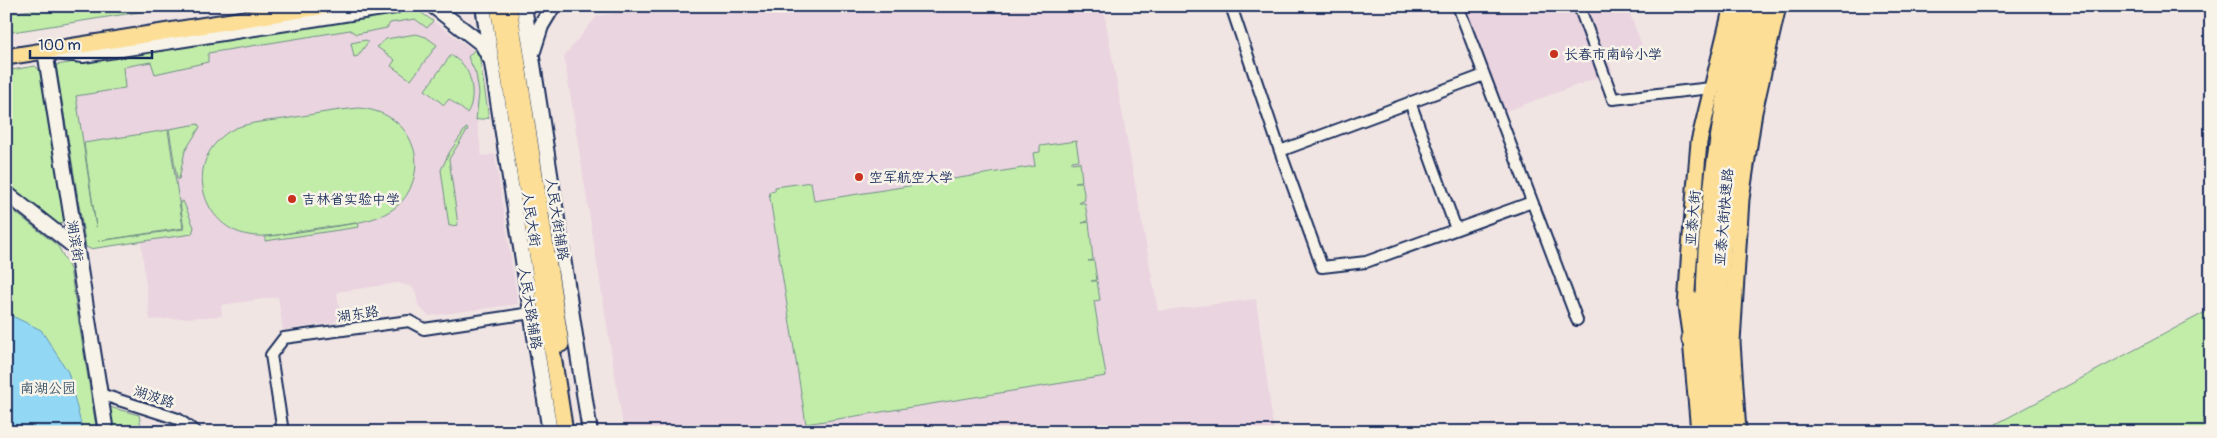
<svg xmlns="http://www.w3.org/2000/svg" width="2217" height="438" viewBox="0 0 2217 438" font-family="Pangolin,'LXGW WenKai TC',sans-serif">
	<style>
		.built { fill: #ead4df }
		.green { fill: #c2eda9; stroke: #6e8e84 }
		.water { fill: #92d8f4; stroke: #6294b8 }
		.lines { fill: none; stroke-linecap: round; stroke-linejoin: round }
		.street-casing { stroke: #1b2f5e; stroke-width: 14 }
		.secondary-casing { stroke: #1b2f5e; stroke-width: 18 }
		.primary-casing { stroke: #1b2f5e; stroke-width: 19 }
		.highway-casing { stroke: #1b2f5e; stroke-width: 21 }
		.street { stroke: #f7f3e8; stroke-width: 10 }
		.secondary { stroke: #f7f3e8; stroke-width: 14 }
		.primary { stroke: #fcde96; stroke-width: 15 }
		.highway { stroke: #fcde96; stroke-width: 18 }
		.poi-dot { fill: #c8321e; stroke: #f7f3e8; stroke-width: 2 }
		.labels { text-anchor: middle; dominant-baseline: central; stroke-width: 5; stroke-linejoin: round; paint-order: stroke }
		.poi-label { font-size: 14px; fill: #1b2f5e; stroke: #f7f3e8; text-anchor: start }
		.street-label { font-size: 14px; fill: #1b2f5e; stroke: #f7f3e8 }
		.park-label { font-size: 14px; fill: #3c556d; stroke: #f7f3e8 }
	</style>
	<rect width="100%" height="100%" fill="#f1e5e4"/>
	<filter id="ink" filterUnits="userSpaceOnUse"><feTurbulence type="fractalNoise" baseFrequency=".02" numOctaves="2"/><feDisplacementMap in="SourceGraphic" scale="10" xChannelSelector="R" yChannelSelector="G"/><feConvolveMatrix kernelMatrix="1 2 1 2 8 2 1 2 1" color-interpolation-filters="sRGB"/></filter>
	<g filter="url(#ink)">
		<path class="built" d="M654 6H803L804 12 843 6H1103L1158 311 1256 299 1274 432H624L564 56 597 16Z
			M1465 6H1627L1643 48 1609 60 1613 72 1504 112Z
			M416 9 479 54 489 118 477 120 478 128 482 156 495 154 518 304 429 316 418 306 416 293 412 287 398 283 337 292 341 317 333 323 283 330 278 297 221 305 222 316 150 320 141 242 90 249 61 65Z"/>
		<path class="green" d="M54 6H177L6 33V14Z
			M416 9 433 21 427 28 415 19 390 23 387 28 356 34 350 30 208 53V62L155 74 151 62 123 67 125 88 76 96 96 227 84 143 168 130 183 228 98 241 184 229 180 202 183 201 194 227 192 234 90 249 86 247 56 65Z
			M416 34 426 37 437 45 411 80 391 66 395 60 377 47 386 39Z
			M366 40 368 42 358 56 354 57 351 43Z
			M474 50 479 54 489 118 476 120 479 93 476 74 468 57Z
			M451 55C456 59 463 63 466 69 473 80 475 102 467 113L449 99 444 105 425 90Z
			M35 66 42 72 64 221 58 225 6 187V71Z
			M359 108C382 110 403 121 412 144 417 156 417 169 413 181 400 225 348 223 311 229 290 232 265 240 244 234 205 224 189 174 215 144 221 137 228 131 236 128 251 122 269 121 284 119 309 115 334 110 359 108Z
			M198 124 200 127 185 151 179 179H177L169 129Z
			M466 128 468 129 449 159 458 225 449 226 441 170 449 153Z
			M1076 141 1079 160 1072 161V163L1080 162 1082 181 1075 182H1082L1085 200 1079 203H1085L1088 221 1082 223 1089 222 1093 260 1088 261H1094L1097 280 1091 281H1097L1100 300 1094 301 1106 376 806 424 769 192 775 191V187L811 182 814 201 1035 166 1033 153 1040 152V146Z
			M6 205 58 246 70 269 97 432H6Z
			M358 223 359 227 265 241V237Z
			M2211 309V432H1997L1996 424Z
			M102 405 139 415 142 432H106Z"/>
		<path class="water" d="M6 313 41 330 68 372 83 432H6Z"/>
		<g class="lines">
			<defs>
				<path id="street" d="M1231 6 1280 151 1322 267 1366 262 1532 202
					M1458 6 1577 320
					M1579 6 1613 99 1711 88
					M1410 102 1456 229
					M1280 151 1484 75
					M100 394 178 419 196 432
					M283 432 271 355 284 338 409 321 424 329 531 313"/>
				<path id="secondary" d="M433 6 482 44 489 57
					M483 6 550 432
					M524 6 590 432
					M533 51 541 26 553 6
					M6 193 76 248
					M106 432 45 51 83 55 395 6"/>
				<path id="primary" d="M498 6 565 432
					M509 6 561 344
					M6 57 325 6
					M1699 432 1691 340 1686 306 1690 248 1699 142 1732 6
					M1738 432 1732 342 1741 199 1754 112 1778 6"/>
				<path id="highway" d="M1691 340 1698 301
					M1712 432C1695 292 1713 142 1746 6
					M1725 432C1708 288 1728 146 1762 6"/>
			</defs>
			<use href="#street" class="street-casing"/>
			<use href="#secondary" class="secondary-casing"/>
			<use href="#primary" class="primary-casing"/>
			<use href="#highway" class="highway-casing"/>
			<use href="#street" class="street"/>
			<use href="#secondary" class="secondary"/>
			<use href="#primary" class="primary"/>
			<use href="#highway" class="highway"/>
		</g>
	</g>
	<g class="poi-dot">
		<circle cx="1554" cy="54" r="5"/>
		<circle cx="859" cy="177" r="5"/>
		<circle cx="292" cy="199" r="5"/>
	</g>
	<g class="labels">
		<g class="poi-label">
			<text x="1564" y="54">长春市南岭小学</text>
			<text x="869" y="177">空军航空大学</text>
			<text x="302" y="199">吉林省实验中学</text>
		</g>
		<g class="street-label">
			<text transform="translate(1724 217) rotate(-85)">亚泰大街快速路</text>
			<text transform="translate(1693 218) rotate(-85)">亚泰大街</text>
			<text transform="translate(531 219) rotate(81)">人民大街</text>
			<text transform="translate(557 219) rotate(81)">人民大街辅路</text>
			<text transform="translate(75 241) rotate(81)">湖滨街</text>
			<text transform="translate(530 308) rotate(81)">人民大路辅路</text>
			<text transform="translate(358 314) rotate(-8)">湖东路</text>
			<text transform="translate(154 397) rotate(18)">湖波路</text>
		</g>
		<g class="park-label">
			<text x="48" y="388">南湖公园</text>
		</g>
	</g>
	<rect width="2217" height="438" fill="none" stroke="#f7f3e8" stroke-width="25"/>
	<rect x="12" y="12" width="2192" height="413" fill="none" stroke="#1b2f5e" stroke-width="2" filter="url(#ink)"/>
	<path d="M30 50v8h122v-8" fill="none" stroke="#1b2f5e" stroke-width="2.5"/>
	<text x="38" y="50" font-size="15" fill="#1b2f5e" stroke="#f7f3e8" stroke-width="4" paint-order="stroke">100 m</text>
</svg>
